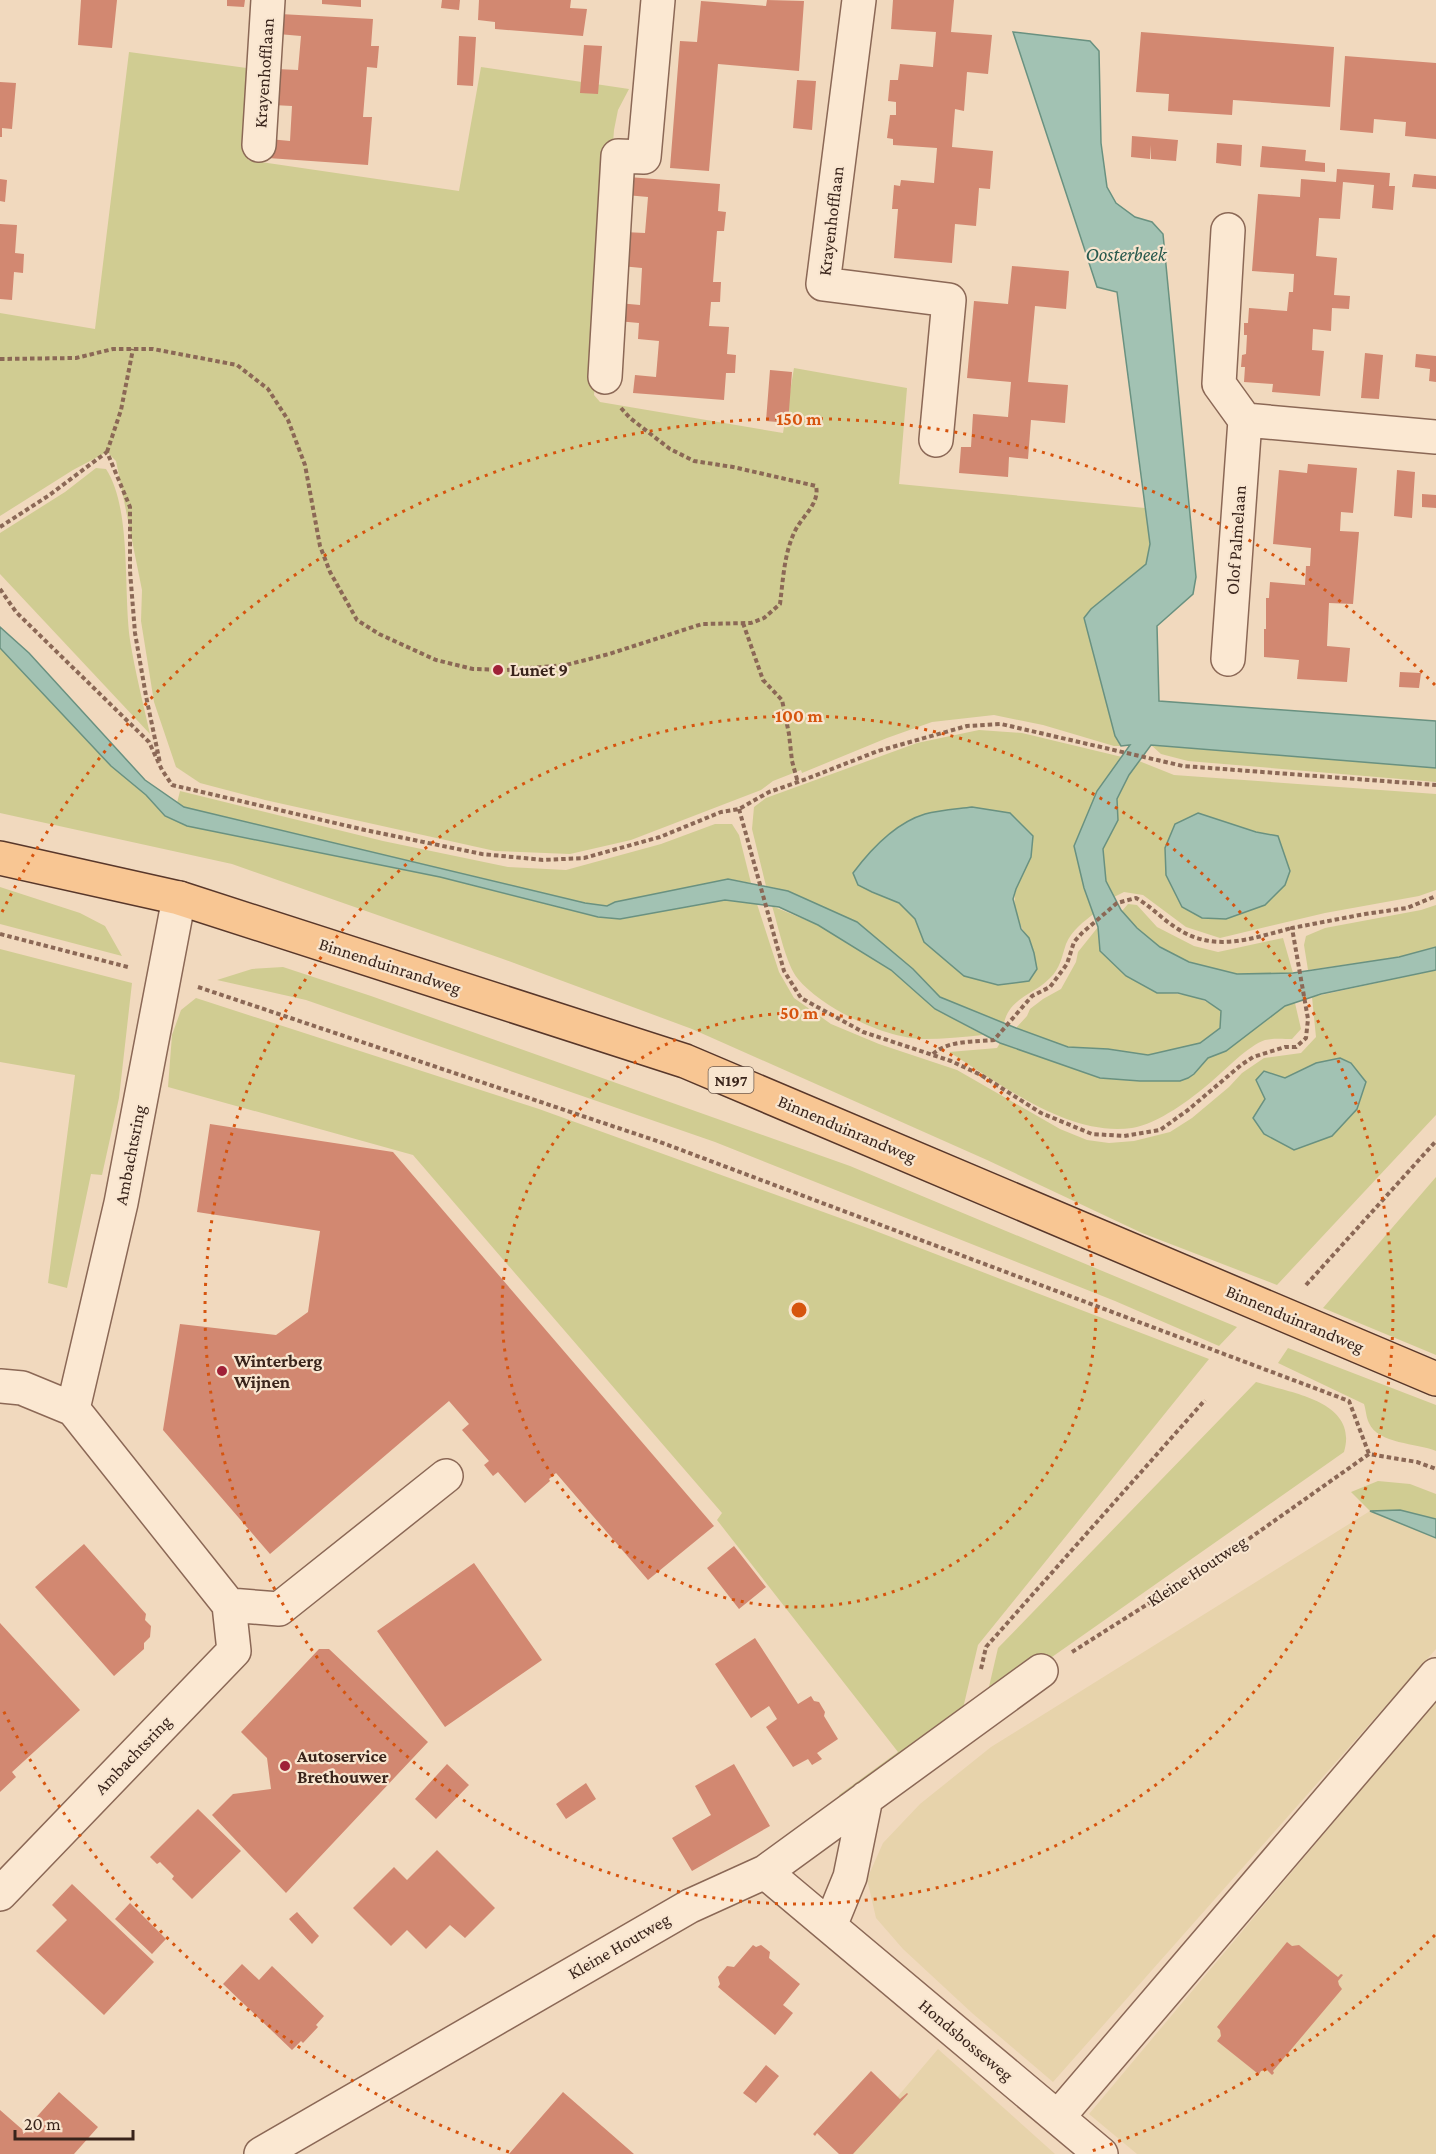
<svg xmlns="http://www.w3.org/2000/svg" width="1436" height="2154" viewBox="0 0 1436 2154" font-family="'Crimson Pro',serif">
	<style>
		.farmland { fill: #e7d3ab }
		.green { fill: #d0cc92; fill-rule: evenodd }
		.water { fill: #a2c2b3; stroke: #699180; stroke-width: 1.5 }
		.building { fill: #d28871 }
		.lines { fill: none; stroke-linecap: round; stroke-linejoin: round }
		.minor-casing { stroke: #8b6856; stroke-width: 36 }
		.major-casing { stroke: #58372a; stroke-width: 36 }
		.path { stroke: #8b6856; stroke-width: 4; stroke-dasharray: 4.5 3; stroke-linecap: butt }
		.minor { stroke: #fbe8d2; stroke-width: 33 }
		.major { stroke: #f8c693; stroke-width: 33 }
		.ring { fill: none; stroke: #d6540e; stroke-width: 3; stroke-dasharray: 3 6 }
		.poi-dot { fill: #9f2138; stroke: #f8e5cf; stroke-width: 2 }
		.labels { text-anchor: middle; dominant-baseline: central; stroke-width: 4.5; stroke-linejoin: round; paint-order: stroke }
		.shield { fill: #f8e5cf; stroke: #725e51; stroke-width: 1.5 }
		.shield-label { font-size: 16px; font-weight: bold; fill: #39241b }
		.street-label { font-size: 18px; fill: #39241b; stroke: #f8e5cf }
		.poi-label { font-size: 18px; font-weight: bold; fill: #39241b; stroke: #f8e5cf; text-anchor: start }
		.water-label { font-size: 20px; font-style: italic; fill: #295a4e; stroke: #f8e5cf }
		.centre { fill: #d6540e; stroke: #f8e5cf; stroke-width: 3 }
		.ring-label { font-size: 18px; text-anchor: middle; font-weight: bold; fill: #d6540e; stroke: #f8e5cf; stroke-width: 4.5; stroke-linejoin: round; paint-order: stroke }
	</style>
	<rect width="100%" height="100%" fill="#f1d9be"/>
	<path class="farmland" d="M1370 1511 1436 1538V1649L1053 2082 972 2013 903 1949 876 1918 867 1879 883 1843 920 1804 991 1747Z
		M1436 1700V2154H1137L1089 2114Z
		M938 2049 1055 2154H849Z"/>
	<path class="green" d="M129 52 254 69 248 160 459 191 481 67 629 89 618 110 614 130 594 395 600 402 783 433 794 368 907 388 899 484 1145 508 1150 544 1146 564 1091 609 1084 618 1115 736 1121 746H1114L1043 725 994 715 932 722 887 738 802 773 801 770 773 781 761 790 631 840 570 854 495 851 265 800 200 783 176 767 154 702 141 621 142 590 116 461 107 452 73 470 0 516V313L95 329Z
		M96 468 106 469C132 509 123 590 130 640 135 671 143 703 150 734L0 574V533L65 492Z
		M0 648 111 766 146 795 165 816 187 826 440 877 598 917 620 919 725 900 757 904 779 972 794 998 831 1024 879 1044 957 1070 1060 1129 1087 1140 1109 1143 1134 1141 1170 1132 1192 1118 1229 1087 1242 1073 1264 1058 1301 1053 1316 1037 1312 997 1436 970V1115L1277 1285 1142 1233 987 1160 692 1029 503 959 232 864 0 813ZM1316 1063 1253 1118 1265 1099 1264 1071 1285 1078Z
		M979 730 1022 733 1122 757 1097 791 1089 814 1084 888 1095 913C1083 922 1072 930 1066 944 1062 956 1060 969 1050 978 1034 995 1010 997 1004 1023L940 997 913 969 857 922 788 891 766 886 752 829 754 807 766 798 917 743ZM1016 889C1012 905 1017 925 1029 938V981L998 985 964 976 924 942 915 919 899 902Z
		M1151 745 1436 768V782L1188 761 1161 754Z
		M1139 761 1174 775 1436 794V890L1419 896 1325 913 1220 938 1186 927 1143 895 1124 892 1114 897 1106 881 1103 849 1118 820 1117 799 1129 775ZM1256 832 1278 836 1285 885 1265 905 1226 919 1202 918 1182 907Z
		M180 791 383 841 508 867 566 870 661 844 715 824H732L739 835 751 883 728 879 615 902 607 906 585 903 184 807 177 803Z
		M0 887 80 913 105 926 122 956 0 924Z
		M1128 904 1137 905 1157 927 1194 946 1218 952 1283 938 1293 973 1237 974 1189 962 1160 947 1137 928 1122 911Z
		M1436 905V947L1399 957 1308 970 1304 945 1306 936 1325 928 1421 910Z
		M772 906 818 925 891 970 935 1009 983 1035C964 1037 943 1039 924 1039 886 1039 822 1008 798 979 786 965 778 925 772 906Z
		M1098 927 1099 931 1157 993C1184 993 1200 996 1222 1011L1220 1028 1200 1043 1148 1055 1108 1049 1068 1047 1016 1028 1027 1016 1030 1009 1043 999 1061 989 1076 962 1078 952Z
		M0 949 132 983 119 1098 102 1175 91 1174 67 1288 48 1283 75 1075 0 1062Z
		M283 967 371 996 850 1166 1237 1327 1219 1346 1115 1301 715 1142 306 1000 217 980 252 969Z
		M196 998 539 1109 873 1230 1209 1359 978 1645 960 1721 845 1805 839 1795 898 1752 717 1520 722 1513 413 1155 168 1087 172 1035 181 1010Z
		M1295 1003 1301 1029 1292 1039C1284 1039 1273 1038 1265 1040 1249 1045 1224 1071 1211 1082 1191 1099 1158 1124 1132 1128 1068 1137 1001 1084 949 1052L997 1048 1000 1043 1100 1078 1140 1081H1180L1194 1074 1208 1058 1226 1051 1285 1006Z
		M1436 1177V1355L1323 1308Z
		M1288 1348 1436 1405V1451C1417 1443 1378 1444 1369 1423 1366 1417 1366 1410 1364 1404L1278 1363Z
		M1256 1382C1291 1393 1359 1401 1344 1452L985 1704 998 1648Z
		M1378 1481 1410 1484 1436 1494V1519L1400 1510 1370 1511 1351 1492Z"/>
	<path class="water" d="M1013 32 1090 41 1099 51 1101 143 1107 187 1116 203 1135 217 1152 222 1163 234 1196 577 1193 594 1157 626 1159 701 1436 721V768L1151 745 1129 775 1117 799 1118 820 1103 849 1106 881 1121 910 1137 928 1160 947 1189 962 1237 974 1293 973 1399 957 1436 947V970L1321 994 1285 1006 1226 1051 1208 1058 1194 1074 1188 1078 1180 1081H1140L1100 1078 1000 1043 935 1009 891 970 818 925 779 907 725 900 620 919 598 917 440 877 187 826 165 816 146 795 111 766 0 648V627L29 653 145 780 184 807 585 903 607 906 615 902 728 879 788 891 857 922 913 969 940 997 1016 1028 1068 1047 1108 1049 1148 1055 1200 1043 1220 1028 1221 1011 1205 1000 1178 993H1157L1126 976 1100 951 1098 927 1084 888 1074 846 1097 791 1130 745 1121 746 1115 736 1084 618 1091 609 1146 564 1150 544 1117 292 1097 287Z
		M972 807 1010 813 1033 836 1031 857 1016 889 1013 899 1021 929 1029 938 1034 953 1037 969 1029 981 998 985 964 976 924 942 915 919 899 903 872 892 858 885 853 873C871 849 895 823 925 814 940 810 957 809 972 807Z
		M1198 813 1256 832 1278 836 1290 871 1285 885 1265 905 1226 919 1202 918 1182 907 1166 875 1165 848 1175 824Z
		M1340 1058 1351 1063 1366 1082 1357 1109 1332 1136 1294 1150 1264 1134 1253 1118 1265 1099 1256 1080 1264 1071 1285 1078 1316 1063Z
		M1400 1510 1436 1519V1538L1370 1511Z"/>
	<path class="building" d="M81 0H117L112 48 78 45Z
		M227 0H245L244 7 227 6Z
		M322 0H361V7L322 4Z
		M442 0H460L459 10 441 8Z
		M479 0H571L570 8 587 9 583 36 495 29V22L478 20Z
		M767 0 804 1 799 71 718 64 709 171 670 168 680 41 697 42 701 1 766 6Z
		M893 0H954L951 32 992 35 988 74 967 72 964 111 955 109 952 147 993 151 990 189 979 188 976 226 955 224 952 263 894 258 898 209H892L894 185 900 186 901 180 934 183 937 148 893 145V139L887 138 890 115H896V102L888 101 890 80H898L900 64 933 67 936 32 891 29Z
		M280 14 373 19 371 46H379L377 68 367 67 363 117H372L368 165 268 158 269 139 290 141 292 106 273 105 276 69 298 70 301 36 278 34Z
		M1141 32 1334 47 1330 107 1233 100 1232 115 1168 111 1169 94 1136 92Z
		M459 36 476 37 473 86 457 85Z
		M584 45 602 46 598 94 580 93Z
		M1345 56 1436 63V139L1405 136 1406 122 1374 119 1373 133 1340 130Z
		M797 80 816 81 812 130 793 128Z
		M0 82 16 83 12 129 2 128V137H0Z
		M1132 136 1178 140 1176 161 1151 159V145L1150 159 1131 157Z
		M1217 143 1242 145 1241 166 1216 163Z
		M1262 146 1306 150 1305 161 1325 163V172L1260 167Z
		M1337 169 1390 173 1389 186H1395L1393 210 1372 208 1374 185 1343 182 1340 219 1319 218 1316 256 1337 258 1334 295 1350 296 1349 309 1332 308 1331 331 1313 329 1312 350 1324 351 1320 396 1272 392 1273 384 1244 382 1245 367H1241L1242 355 1246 354 1247 335H1244V323H1248L1249 308 1287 311 1289 292H1293L1294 274 1252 271 1258 194 1300 197 1301 179 1336 182Z
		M1414 174 1436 176V189L1412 187Z
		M628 177 720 184 718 211 726 212 725 221 724 231H717L713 282H721L720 302H711L709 326 729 327 727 354 736 355 735 373H726L724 400 633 393 635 375 656 377 659 341 638 339 639 323 617 321 618 303 640 305 642 268 621 266 624 232 645 233 648 197 626 195Z
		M0 179 7 180 5 202 0 201Z
		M0 224 17 225 15 253 24 254 23 273 14 272 12 300 0 299Z
		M1012 266 1069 271 1066 309 1035 306 1028 382 1068 385 1065 423 1031 420 1028 459 1009 457 1008 477 959 473 961 447H971L973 414 1008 417 1011 382 967 378 974 301 1008 304Z
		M1365 353 1383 355 1379 399 1361 398Z
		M1416 354 1436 356V382L1429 381 1430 369 1415 367Z
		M770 370 792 372 788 423 766 421Z
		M1308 464 1357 468 1353 513 1341 512 1340 531 1359 532 1353 604 1329 603 1327 646 1350 648 1347 682 1297 679 1299 660 1264 657V629H1266V598H1269L1270 582 1305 585 1306 566H1310L1311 548 1273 544 1279 470 1307 473Z
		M1397 470 1415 472 1412 518 1394 516Z
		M1422 494 1436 495V508L1422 507Z
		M1400 672 1421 673 1419 688 1399 687Z
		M210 1124 393 1152 714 1526 648 1580 556 1473 549 1479 550 1481 525 1503 498 1472 493 1476 484 1465 489 1461 462 1430 469 1424 449 1401 270 1554 163 1430 180 1324 276 1335 308 1312 320 1231 197 1212Z
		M84 1544 146 1614 145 1620 151 1626 150 1637 144 1643V1649L114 1676 35 1587Z
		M734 1546 766 1587 739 1609 707 1568Z
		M474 1563 542 1660 445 1727 377 1631Z
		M0 1623 80 1710 12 1772 16 1777 0 1792Z
		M755 1638 798 1704 811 1696 814 1701 819 1702 825 1712 824 1716 838 1739 817 1753 822 1759 812 1765 808 1759 793 1767 766 1727 777 1719 769 1706 751 1718 715 1664Z
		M319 1649H329L428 1742 286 1893 212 1815 233 1794 271 1789 267 1758 241 1732Z
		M447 1764 469 1785 436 1819 415 1799Z
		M734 1764 770 1826 692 1871 672 1838 711 1815 695 1786Z
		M586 1783 596 1799 566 1819 556 1804Z
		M198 1809 241 1851 192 1899 172 1879 174 1876 160 1862 157 1864 150 1857Z
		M437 1850 495 1908 465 1938 450 1925 426 1949 407 1930 391 1946 353 1908 394 1867 407 1880Z
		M72 1884 154 1962 104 2015 36 1951 67 1920 52 1905Z
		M130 1903 166 1939 152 1954 115 1919Z
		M297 1912 319 1936 312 1944 289 1919Z
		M1287 1942 1292 1946 1299 1945 1338 1977 1341 1974 1343 1975 1338 1981 1339 1985 1342 1989 1273 2071 1274 2073 1272 2075 1267 2070 1261 2071 1258 2076 1256 2075 1257 2073 1217 2041 1221 2036 1220 2030 1217 2027Z
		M753 1945 756 1947 761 1945 770 1952 769 1958 800 1984 783 2005 793 2013 775 2035 718 1987 720 1984 718 1977 727 1966 734 1967Z
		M242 1964 259 1980 272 1966 324 2016 316 2025 318 2027 303 2043 301 2041 292 2050 223 1984Z
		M766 2065 779 2076 756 2103 743 2093Z
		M871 2071 900 2099 907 2093 908 2094 853 2154H839L817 2133 815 2136 813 2134Z
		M59 2092 98 2127 74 2154H0V2110L24 2131Z
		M563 2092 634 2154H509Z"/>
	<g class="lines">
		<defs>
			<path id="minor" d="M859 0 823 284 949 300 936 440
				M259 145 268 0
				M605 377 618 156 644 157 658 0
				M1245 420 1436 437
				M1228 659 1245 420 1219 384 1228 230
				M0 1386 22 1388 73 1409 229 1605 234 1651 0 1894
				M73 1409 121 1203 179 898
				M229 1605 279 1609 446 1476
				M765 1872 1101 2154
				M830 1926 850 1877 866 1798
				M1058 2117 1436 1675
				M261 2154 690 1906 765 1872 1041 1671"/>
			<path id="major" d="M0 858 179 898 685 1061 1436 1379"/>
		</defs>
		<use href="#minor" class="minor-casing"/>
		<use href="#major" class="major-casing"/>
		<path class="path" d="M0 359 76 358 113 349H153L237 365 268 389 288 420 305 465 320 546 330 572 357 620 379 634 436 660 473 669 507 670 566 665 609 654 702 624 751 623 764 618 780 604C783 581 784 553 795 531 802 516 820 504 816 486L733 467 694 461 670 449 630 418 621 408
			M107 452 121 410 133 349
			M0 527 48 496 107 452 130 507V571L135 633 146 696 160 763
			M0 589 16 612 149 742 162 770 172 785 365 830 482 854 543 860 584 858 660 837 721 812 739 809 769 792 801 781 878 751 967 726 1001 724 1183 766 1436 785
			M743 623 763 680 782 700 789 734 792 761 798 783
			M739 809 784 971 801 998 863 1032 951 1061 981 1075 1041 1113 1092 1134 1124 1136 1160 1130 1188 1110 1241 1065 1253 1057 1285 1047H1296L1306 1038 1308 1019 1292 928 1365 914 1407 908 1436 896
			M0 934 128 967
			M198 987 660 1142 1349 1401 1369 1454
			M933 1054C948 1040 975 1042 994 1040L1032 996 1050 987 1067 964 1074 942 1082 933 1117 903 1136 898C1152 907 1163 920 1178 929 1215 953 1253 938 1292 928
			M1306 1285 1436 1141
			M1072 1652 1233 1550 1369 1454 1417 1462 1436 1469
			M981 1669 986 1647 1205 1400"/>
		<use href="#minor" class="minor"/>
		<use href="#major" class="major"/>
	</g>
	<g class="ring">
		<circle cx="799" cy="1310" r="297"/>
		<circle cx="799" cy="1310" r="594"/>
		<path d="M1435 1935A891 891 0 0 1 1089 2152M509 2152A891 891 0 0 1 2 1708M2 912A891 891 0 0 1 1435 685"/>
	</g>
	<g class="poi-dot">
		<circle cx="498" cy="670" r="6"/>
		<circle cx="222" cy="1371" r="6"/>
		<circle cx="285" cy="1766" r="6"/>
	</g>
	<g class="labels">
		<rect class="shield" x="708.5" y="1067" width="45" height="26" rx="4.5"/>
		<g class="shield-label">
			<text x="731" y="1080">N197</text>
		</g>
		<g class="street-label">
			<text transform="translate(264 73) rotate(-86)">Krayenhofflaan</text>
			<text transform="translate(831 221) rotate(-83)">Krayenhofflaan</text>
			<text transform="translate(1236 540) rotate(-86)">Olof Palmelaan</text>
			<text transform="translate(390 966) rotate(18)">Binnenduinrandweg</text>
			<text transform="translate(847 1129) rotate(23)">Binnenduinrandweg</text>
			<text transform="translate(130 1155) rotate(-79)">Ambachtsring</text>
			<text transform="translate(1295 1319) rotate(23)">Binnenduinrandweg</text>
			<text transform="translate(1197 1571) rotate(-33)">Kleine Houtweg</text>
			<text transform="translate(133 1755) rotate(-46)">Ambachtsring</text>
			<text transform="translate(619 1946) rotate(-30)">Kleine Houtweg</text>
			<text transform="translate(966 2040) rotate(40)">Hondsbosseweg</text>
		</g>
		<g class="poi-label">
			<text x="510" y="670">Lunet 9</text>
			<text x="234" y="1361">Winterberg<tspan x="234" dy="21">Wijnen</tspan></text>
			<text x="297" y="1756">Autoservice<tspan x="297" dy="21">Brethouwer</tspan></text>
		</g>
		<g class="water-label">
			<text x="1126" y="254">Oosterbeek</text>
		</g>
	</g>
	<circle cx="799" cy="1310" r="9" class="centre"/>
	<g class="ring-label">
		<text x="799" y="425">150 m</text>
		<text x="799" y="722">100 m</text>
		<text x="799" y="1019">50 m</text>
	</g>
	<path d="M15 2130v9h118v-9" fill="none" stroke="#39241b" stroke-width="3"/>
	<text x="24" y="2130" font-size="18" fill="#39241b" stroke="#f8e5cf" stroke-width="4.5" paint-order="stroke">20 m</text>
</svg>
